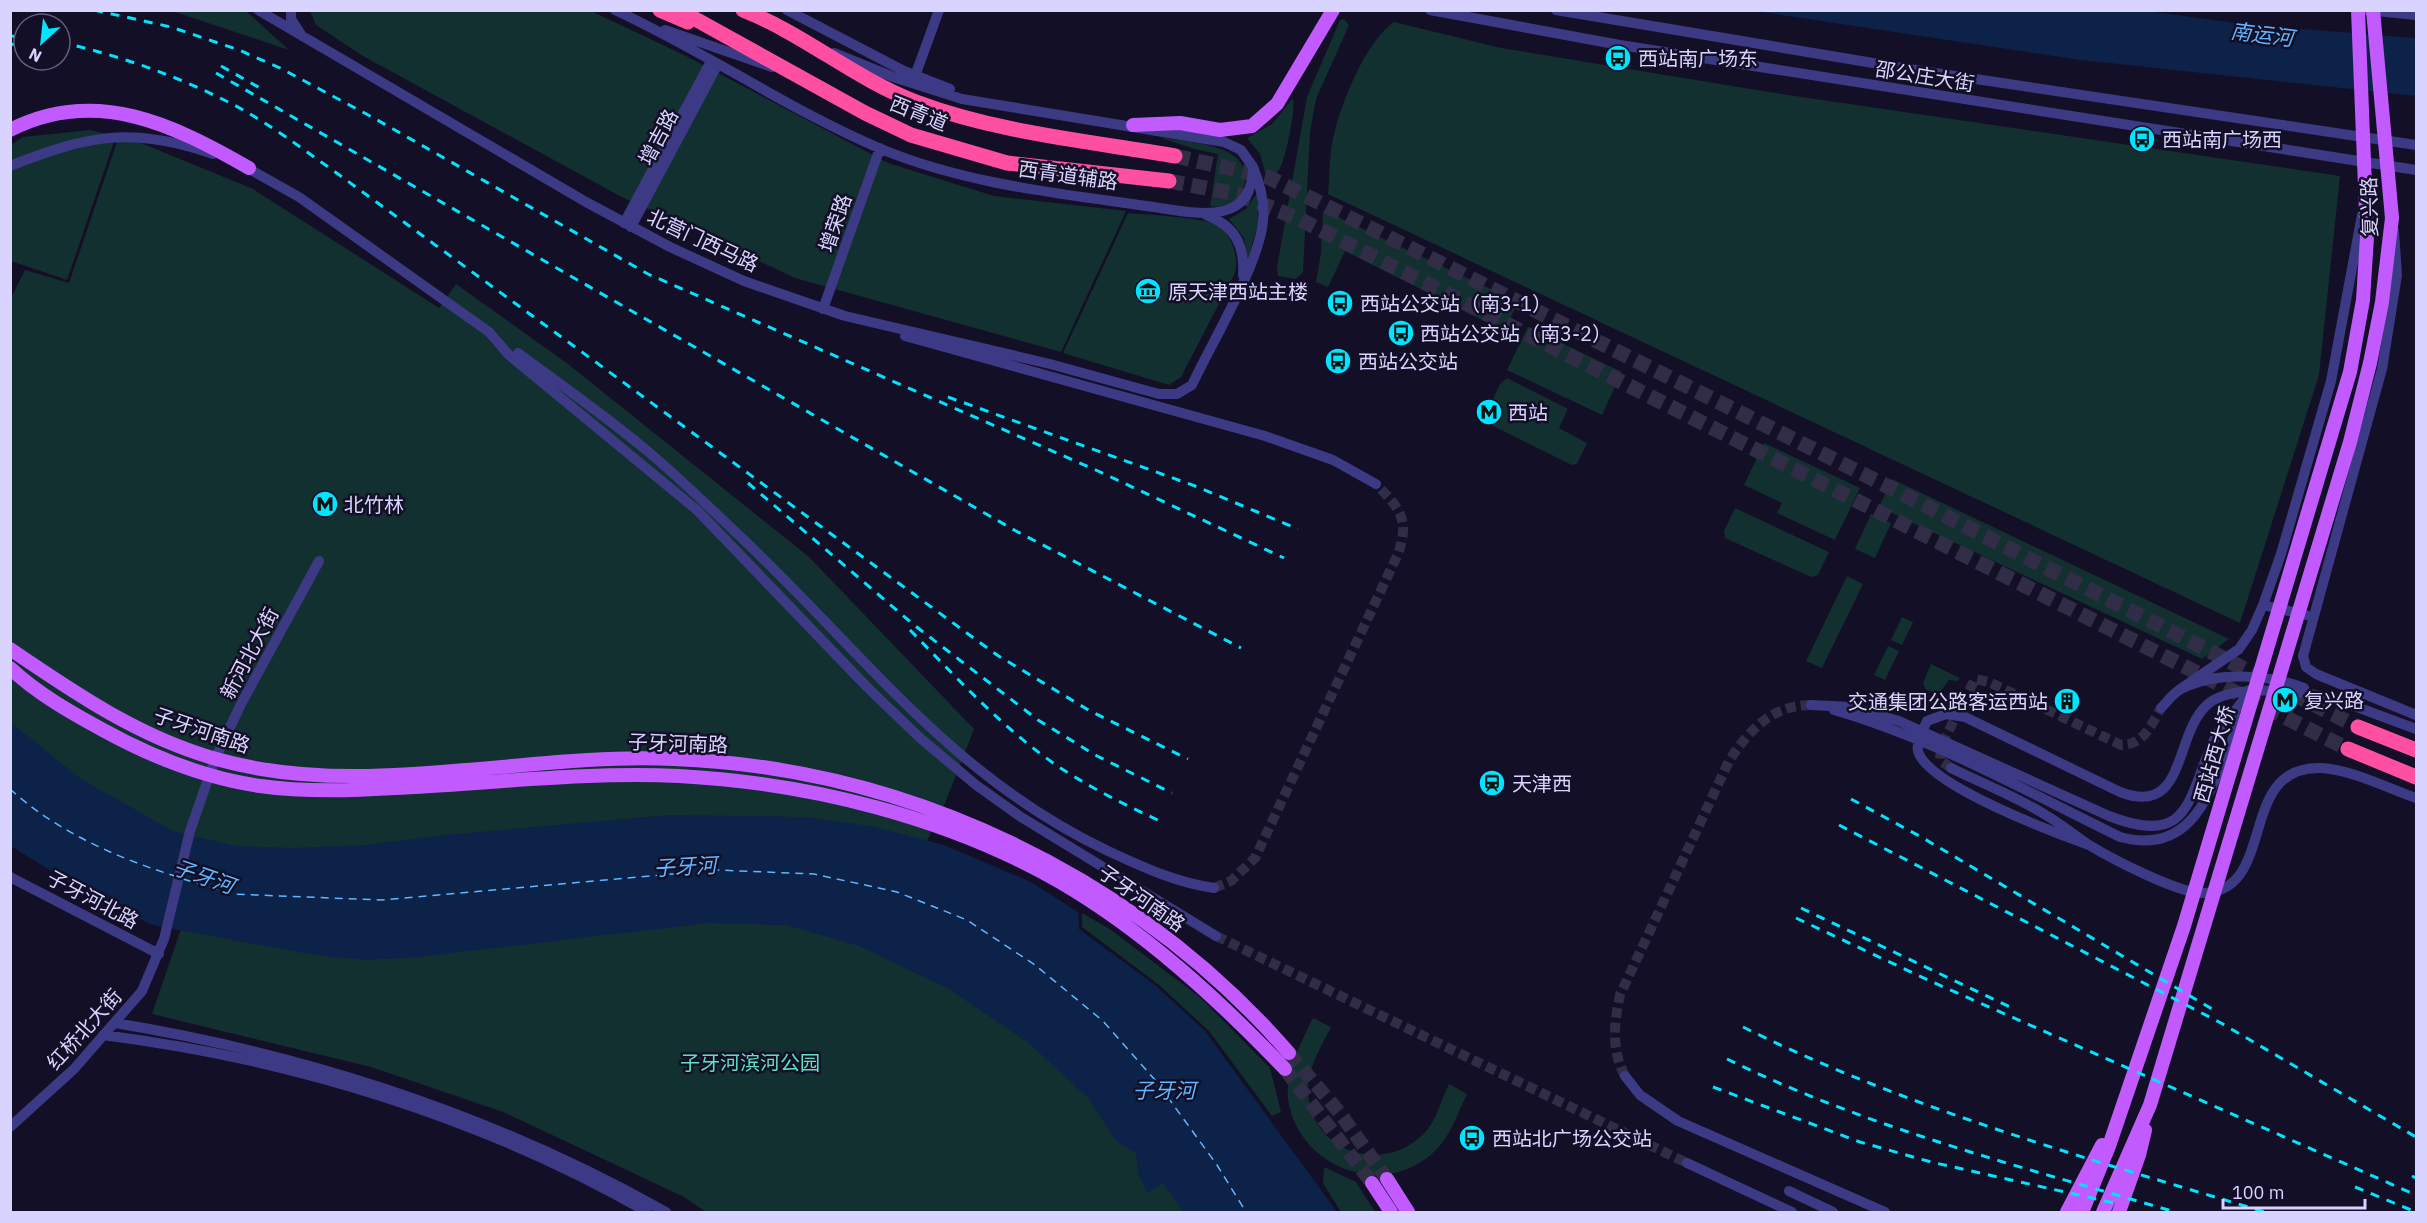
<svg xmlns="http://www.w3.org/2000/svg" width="2427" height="1223" viewBox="0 0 2427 1223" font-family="'IBM Plex Sans','Noto Sans SC',sans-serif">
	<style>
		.green { fill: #12302f }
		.water { fill: #0c2248 }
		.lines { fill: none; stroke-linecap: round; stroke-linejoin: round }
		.ferry { stroke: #62b6ff; stroke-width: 1.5; stroke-dasharray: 8 6; stroke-linecap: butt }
		.minor-tunnel { stroke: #312d47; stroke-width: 10; stroke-dasharray: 10 5; stroke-linecap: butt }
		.major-tunnel { stroke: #312d47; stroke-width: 14; stroke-dasharray: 14 7; stroke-linecap: butt }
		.highway-tunnel { stroke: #312d47; stroke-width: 15; stroke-dasharray: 15 8; stroke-linecap: butt }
		.minor { stroke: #3d3a85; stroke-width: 10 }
		.major { stroke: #c25bff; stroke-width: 14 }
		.highway { stroke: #ff4fa3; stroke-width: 15 }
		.rail { stroke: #00e5ff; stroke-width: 3; stroke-dasharray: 9 8; stroke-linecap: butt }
		.labels { text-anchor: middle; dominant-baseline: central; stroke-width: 5; stroke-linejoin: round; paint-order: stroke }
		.poi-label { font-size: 20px; fill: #d9d4ff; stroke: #130f26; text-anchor: start }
		.street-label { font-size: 20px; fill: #d9d4ff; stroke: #130f26 }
		.park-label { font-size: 20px; fill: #5fe0c0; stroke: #130f26 }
		.water-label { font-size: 21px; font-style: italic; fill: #62b6ff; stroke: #130f26 }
	</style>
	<rect width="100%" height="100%" fill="#130f26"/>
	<path class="green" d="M172 11H246L289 50Z
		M310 11H591L684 55 888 163 994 196 1126 211 1061 352 795 278 618 195 363 56 316 25Z
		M1344 19 1349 25 1316 99 1310 132 1303 272 1296 279 1278 276 1277 267 1307 97 1340 20Z
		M1394 22 1501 48 1775 93 2340 176 2319 375 2240 623 1328 194C1330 175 1329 153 1334 134 1342 101 1366 41 1394 22Z
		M1293 98C1296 107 1286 158 1280 168 1277 174 1272 178 1268 183L1260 154 1247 138 1272 124Z
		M90 130 116 136 67 280 11 261V145L23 137Z
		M1159 137C1187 143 1242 142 1246 176 1245 196 1229 210 1210 206L1218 154 1194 149Z
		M118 139 136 141 253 189 439 308 456 284 568 364 809 557 974 729 945 803 921 854 311 861 165 835 11 734 10 300 25 270 69 283Z
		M1255 196H1257L1258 223 1248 259 1244 238 1229 219 1246 209Z
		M1323 210 1518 302 1504 331 1345 251 1328 287 1316 282 1321 253Z
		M1128 213C1148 215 1201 217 1216 225 1232 234 1239 256 1235 273L1181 377 1169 385 1063 353Z
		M1528 327 1622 372 1602 415 1507 370Z
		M1507 378 1568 409 1559 428 1587 443 1577 464 1572 465 1487 423 1485 416 1500 384Z
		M1764 443 1860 488 1835 540 1777 513 1782 503 1744 485Z
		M1892 479 2229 639 2202 659 1879 507Z
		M1735 508 1829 552 1818 575 1811 577 1725 538 1724 531Z
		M1871 514 1891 523 1875 558 1855 549Z
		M1847 576 1863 584 1822 668 1806 661Z
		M1902 617 1913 622 1902 645 1891 640Z
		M1888 646 1899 651 1885 680 1874 675Z
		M1931 664 1960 678 1957 681 1949 680 1939 693 1926 690 1923 683Z
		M747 907 982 987 1212 1212H706L684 1197 503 1112 371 1067 152 1014 184 920Z
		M1082 913 1111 930 1201 998 1270 1068 1281 1112 1272 1116 1209 1031 1159 985 1082 927Z
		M1313 1018 1331 1027C1321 1047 1307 1069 1308 1092 1311 1155 1388 1176 1427 1130 1437 1118 1442 1098 1449 1084L1467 1094C1458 1112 1451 1135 1436 1150 1388 1199 1303 1171 1289 1105 1283 1075 1300 1045 1313 1018Z
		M1324 1167 1356 1182 1375 1212H1341L1323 1183Z"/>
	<path class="water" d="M2140 10 2250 25 2416 38V96L2081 60 1755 11Z
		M10 722 81 779 173 831 235 846 294 848 365 845 444 835 669 815 808 817 875 827 944 845 1031 882 1078 912 1079 929 1155 985 1205 1031 1337 1212H1184L1163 1183 1147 1193 1138 1173 1136 1153 1116 1141 1088 1098 1030 1044 949 989 859 946 786 925 708 923 418 957 365 960 315 955 152 925 90 895 11 846Z"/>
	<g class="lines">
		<path class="ferry" d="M10 789C56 831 117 858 175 876
			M183 879 232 894 381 900 717 870 814 874 897 892 967 920 1035 965 1103 1021 1156 1081 1217 1165 1246 1212"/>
		<path class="minor-tunnel" d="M1951 768 1940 760 1941 746 1975 679 1989 682 2121 745C2144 745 2151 725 2161 708
			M1214 888 1231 881 1255 858 1398 554C1410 519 1400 509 1376 484
			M1216 936 1687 1163
			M1625 1076C1611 1050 1614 1023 1620 995L1729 761C1749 730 1772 705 1811 705"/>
		<path class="major-tunnel" d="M1289 1053 1339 1112 1387 1179
			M1285 1069 1372 1183"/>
		<path class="highway-tunnel" d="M1175 156 1268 177 1887 486 2358 727
			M1169 181 1237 194 1297 218 2348 749"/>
		<path class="minor" d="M258 10 586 202 670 247 744 281 845 316 1050 364 1159 394H1177L1192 385C1212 342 1259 265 1263 221 1265 203 1260 184 1253 167
			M291 10V19L302 36
			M615 10C706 52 789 110 881 149 966 184 1056 193 1147 206 1187 211 1253 231 1253 167L1241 150 1224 142 962 99 893 77 834 53
			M787 10 904 71 950 89
			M1430 10 1620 45 2416 170
			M1556 10 1909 69 2416 145
			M2366 10 2416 15
			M665 30 772 67
			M915 76 939 10
			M242 165 299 197 489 332 509 355 697 510 867 687 919 737 976 785 1021 817 1216 936
			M10 166C88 135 132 126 213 154
			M1206 215C1235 226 1245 245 1243 275
			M624 223 711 61
			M631 227 718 64
			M2394 231 2397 275 2382 369 2303 656 2306 667 2316 674 2416 715
			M823 309 880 148
			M905 336 1265 436 1333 460 1376 484
			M518 353C561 385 604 415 645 449 680 478 712 510 745 541 866 656 952 777 1108 851 1145 868 1174 882 1214 888
			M2263 605 2306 615
			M2179 690 2239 649 2252 630 2263 605 2281 554 2331 381 2362 215
			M2330 697 2416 729
			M1811 705 1851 707 1899 721 2109 816C2196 850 2187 791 2217 734 2226 718 2242 707 2249 690
			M2161 708C2167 702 2173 693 2181 689 2217 671 2267 674 2304 688
			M1834 710C1934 739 2028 792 2120 837 2203 859 2213 773 2242 718
			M1951 768C1981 783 2015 796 2044 814 2060 823 2074 835 2089 845 2112 859 2176 892 2201 893 2279 894 2235 765 2321 768 2353 770 2387 788 2416 798
			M2089 845C2055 833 1927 785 1918 751 1916 741 1923 730 1927 721L1946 714 1965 717 2120 792C2187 818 2173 734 2208 704 2233 683 2303 691 2334 699
			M10 877 159 954
			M115 1023C309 1055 495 1116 666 1212
			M103 1035C292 1059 481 1117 647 1212
			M1625 1076 1640 1095 1678 1121 1885 1212
			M10 1127 74 1069 142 991 164 939 190 831 215 759 241 704 319 561
			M1687 1163 1792 1212
			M1789 1191 1833 1212"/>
		<path class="major" d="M1133 125 1180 123 1220 130 1252 126 1277 104 1333 10
			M10 130C96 86 174 125 249 168
			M10 649C76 694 142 739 220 760 364 800 526 752 674 759 908 768 1135 876 1289 1053
			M10 668C38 694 70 712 103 730 152 757 205 778 260 786 311 793 363 790 414 787 502 782 591 772 679 776 809 783 947 817 1060 882 1144 931 1218 999 1285 1069
			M1387 1179 1408 1212
			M1372 1183 1391 1212
			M2067 1212 2102 1145
			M2082 1212 2109 1146 2184 926 2350 372 2363 300 2367 237 2358 10
			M2103 1212 2150 1105 2350 442 2370 363 2382 302 2392 218 2373 10
			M2119 1212 2139 1155 2145 1130"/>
		<path class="highway" d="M660 10 688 22
			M679 10 865 113 911 135 1007 163 1169 181
			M743 10C804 34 855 79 916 102 999 133 1088 141 1175 156
			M2358 727 2416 750
			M2348 749 2416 777"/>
		<path class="rail" d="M94 10 171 27 239 50 280 68 372 117 648 274 1098 471 1284 558
			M10 36 24 37
			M60 42C121 56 178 76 234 105 270 124 304 150 338 174L997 655 1090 711 1188 759
			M10 44 24 46
			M221 66 260 88
			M216 73 1016 531 1241 648
			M948 397 1195 486 1298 529
			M748 483 914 625 1038 720 1097 756 1172 793
			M910 630C957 678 1003 729 1059 767 1091 788 1125 805 1160 821
			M1851 799 1923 838 2212 1009
			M1839 825 2221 1023 2416 1137
			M1801 908 2010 1007
			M1796 918 1930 981 2416 1195
			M1743 1027C1908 1109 2089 1159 2265 1212
			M1727 1059C1870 1129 2023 1167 2175 1212
			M1713 1087 1860 1142 1931 1162 2114 1203
			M2412 1176 2416 1178
			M2355 1187 2416 1212"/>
	</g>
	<defs>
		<symbol id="bus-disc" viewBox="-11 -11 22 22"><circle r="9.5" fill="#00e5ff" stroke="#130f26"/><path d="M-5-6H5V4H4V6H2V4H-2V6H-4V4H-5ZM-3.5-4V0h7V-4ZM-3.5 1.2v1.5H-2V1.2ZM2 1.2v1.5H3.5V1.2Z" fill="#111"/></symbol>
		<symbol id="museum-disc" viewBox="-11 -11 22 22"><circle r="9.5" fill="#00e5ff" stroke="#130f26"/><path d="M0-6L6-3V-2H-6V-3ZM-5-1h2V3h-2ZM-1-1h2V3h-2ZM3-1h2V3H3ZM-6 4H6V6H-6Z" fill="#111"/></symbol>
		<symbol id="metro-disc" viewBox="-11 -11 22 22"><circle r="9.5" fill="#00e5ff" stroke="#130f26"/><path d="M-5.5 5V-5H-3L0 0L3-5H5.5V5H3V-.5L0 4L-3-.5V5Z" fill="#111"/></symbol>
		<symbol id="building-disc" viewBox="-11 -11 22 22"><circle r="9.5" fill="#00e5ff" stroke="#130f26"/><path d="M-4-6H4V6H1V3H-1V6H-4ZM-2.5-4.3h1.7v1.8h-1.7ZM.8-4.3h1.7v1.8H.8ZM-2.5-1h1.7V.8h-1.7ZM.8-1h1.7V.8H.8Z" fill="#111"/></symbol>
		<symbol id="station-disc" viewBox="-11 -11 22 22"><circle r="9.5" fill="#00e5ff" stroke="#130f26"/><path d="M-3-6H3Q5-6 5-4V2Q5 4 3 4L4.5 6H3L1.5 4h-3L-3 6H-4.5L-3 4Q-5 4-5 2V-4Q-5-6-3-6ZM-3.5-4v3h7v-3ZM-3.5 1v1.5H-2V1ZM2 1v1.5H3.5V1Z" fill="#111"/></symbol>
	</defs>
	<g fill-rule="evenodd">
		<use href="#bus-disc" x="1603" y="43" width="30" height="30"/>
		<use href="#bus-disc" x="2127" y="124" width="30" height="30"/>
		<use href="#museum-disc" x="1133" y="276" width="30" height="30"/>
		<use href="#bus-disc" x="1325" y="288" width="30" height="30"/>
		<use href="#bus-disc" x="1386" y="318" width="30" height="30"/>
		<use href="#bus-disc" x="1323" y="346" width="30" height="30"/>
		<use href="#metro-disc" x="1474" y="397" width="30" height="30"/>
		<use href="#metro-disc" x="310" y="489" width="30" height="30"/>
		<use href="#metro-disc" x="2270" y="685" width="30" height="30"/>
		<use href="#building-disc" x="2052" y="686" width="30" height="30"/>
		<use href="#station-disc" x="1477" y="768" width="30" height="30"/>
		<use href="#bus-disc" x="1457" y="1123" width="30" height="30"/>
	</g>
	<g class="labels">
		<g class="poi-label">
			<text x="1638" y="58">西站南广场东</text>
			<text x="2162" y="139">西站南广场西</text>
			<text x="1168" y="291">原天津西站主楼</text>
			<text x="1360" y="303">西站公交站（南3-1）</text>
			<text x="1420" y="333">西站公交站（南3-2）</text>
			<text x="1358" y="361">西站公交站</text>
			<text x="1508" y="412">西站</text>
			<text x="344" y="504">北竹林</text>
			<text x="2304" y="700">复兴路</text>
			<text x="2048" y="701" text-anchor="end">交通集团公路客运西站</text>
			<text x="1512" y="783">天津西</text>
			<text x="1492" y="1138">西站北广场公交站</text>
		</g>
		<g class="street-label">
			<text transform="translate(1925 76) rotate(9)">邵公庄大街</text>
			<text transform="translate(919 113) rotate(22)">西青道</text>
			<text transform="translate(658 137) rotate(-62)">增吉路</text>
			<text transform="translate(1068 175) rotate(8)">西青道辅路</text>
			<text transform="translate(2369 207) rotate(-91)">复兴路</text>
			<text transform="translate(835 223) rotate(-71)">增荣路</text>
			<text transform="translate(703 240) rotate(25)">北营门西马路</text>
			<text transform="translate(249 653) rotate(-62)">新河北大街</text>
			<text transform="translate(202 730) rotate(19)">子牙河南路</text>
			<text transform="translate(678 743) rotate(2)">子牙河南路</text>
			<text transform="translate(2214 754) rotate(-74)">西站西大桥</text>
			<text transform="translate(1142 898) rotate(35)">子牙河南路</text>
			<text transform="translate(93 899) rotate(28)">子牙河北路</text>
			<text transform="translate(84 1029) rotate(-48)">红桥北大街</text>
		</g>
		<g class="park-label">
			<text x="750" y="1062">子牙河滨河公园</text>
		</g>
		<g class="water-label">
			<text transform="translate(2262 34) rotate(7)">南运河</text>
			<text transform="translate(685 866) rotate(-3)">子牙河</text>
			<text transform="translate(204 876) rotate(19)">子牙河</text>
			<text x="1164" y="1090">子牙河</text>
		</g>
	</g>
	<rect width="2427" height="1223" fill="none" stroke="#d9d4ff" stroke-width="24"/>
	<g transform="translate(42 42) rotate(207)"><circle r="28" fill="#130f26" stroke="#625e7d" stroke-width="1.5"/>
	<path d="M0-4.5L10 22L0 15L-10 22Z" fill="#00e5ff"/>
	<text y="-9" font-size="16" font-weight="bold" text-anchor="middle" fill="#d9d4ff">N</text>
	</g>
	<path d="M2223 1199v9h142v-9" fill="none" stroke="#d9d4ff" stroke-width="3"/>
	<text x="2232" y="1199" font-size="18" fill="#d9d4ff" stroke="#130f26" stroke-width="4.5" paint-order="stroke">100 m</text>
</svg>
